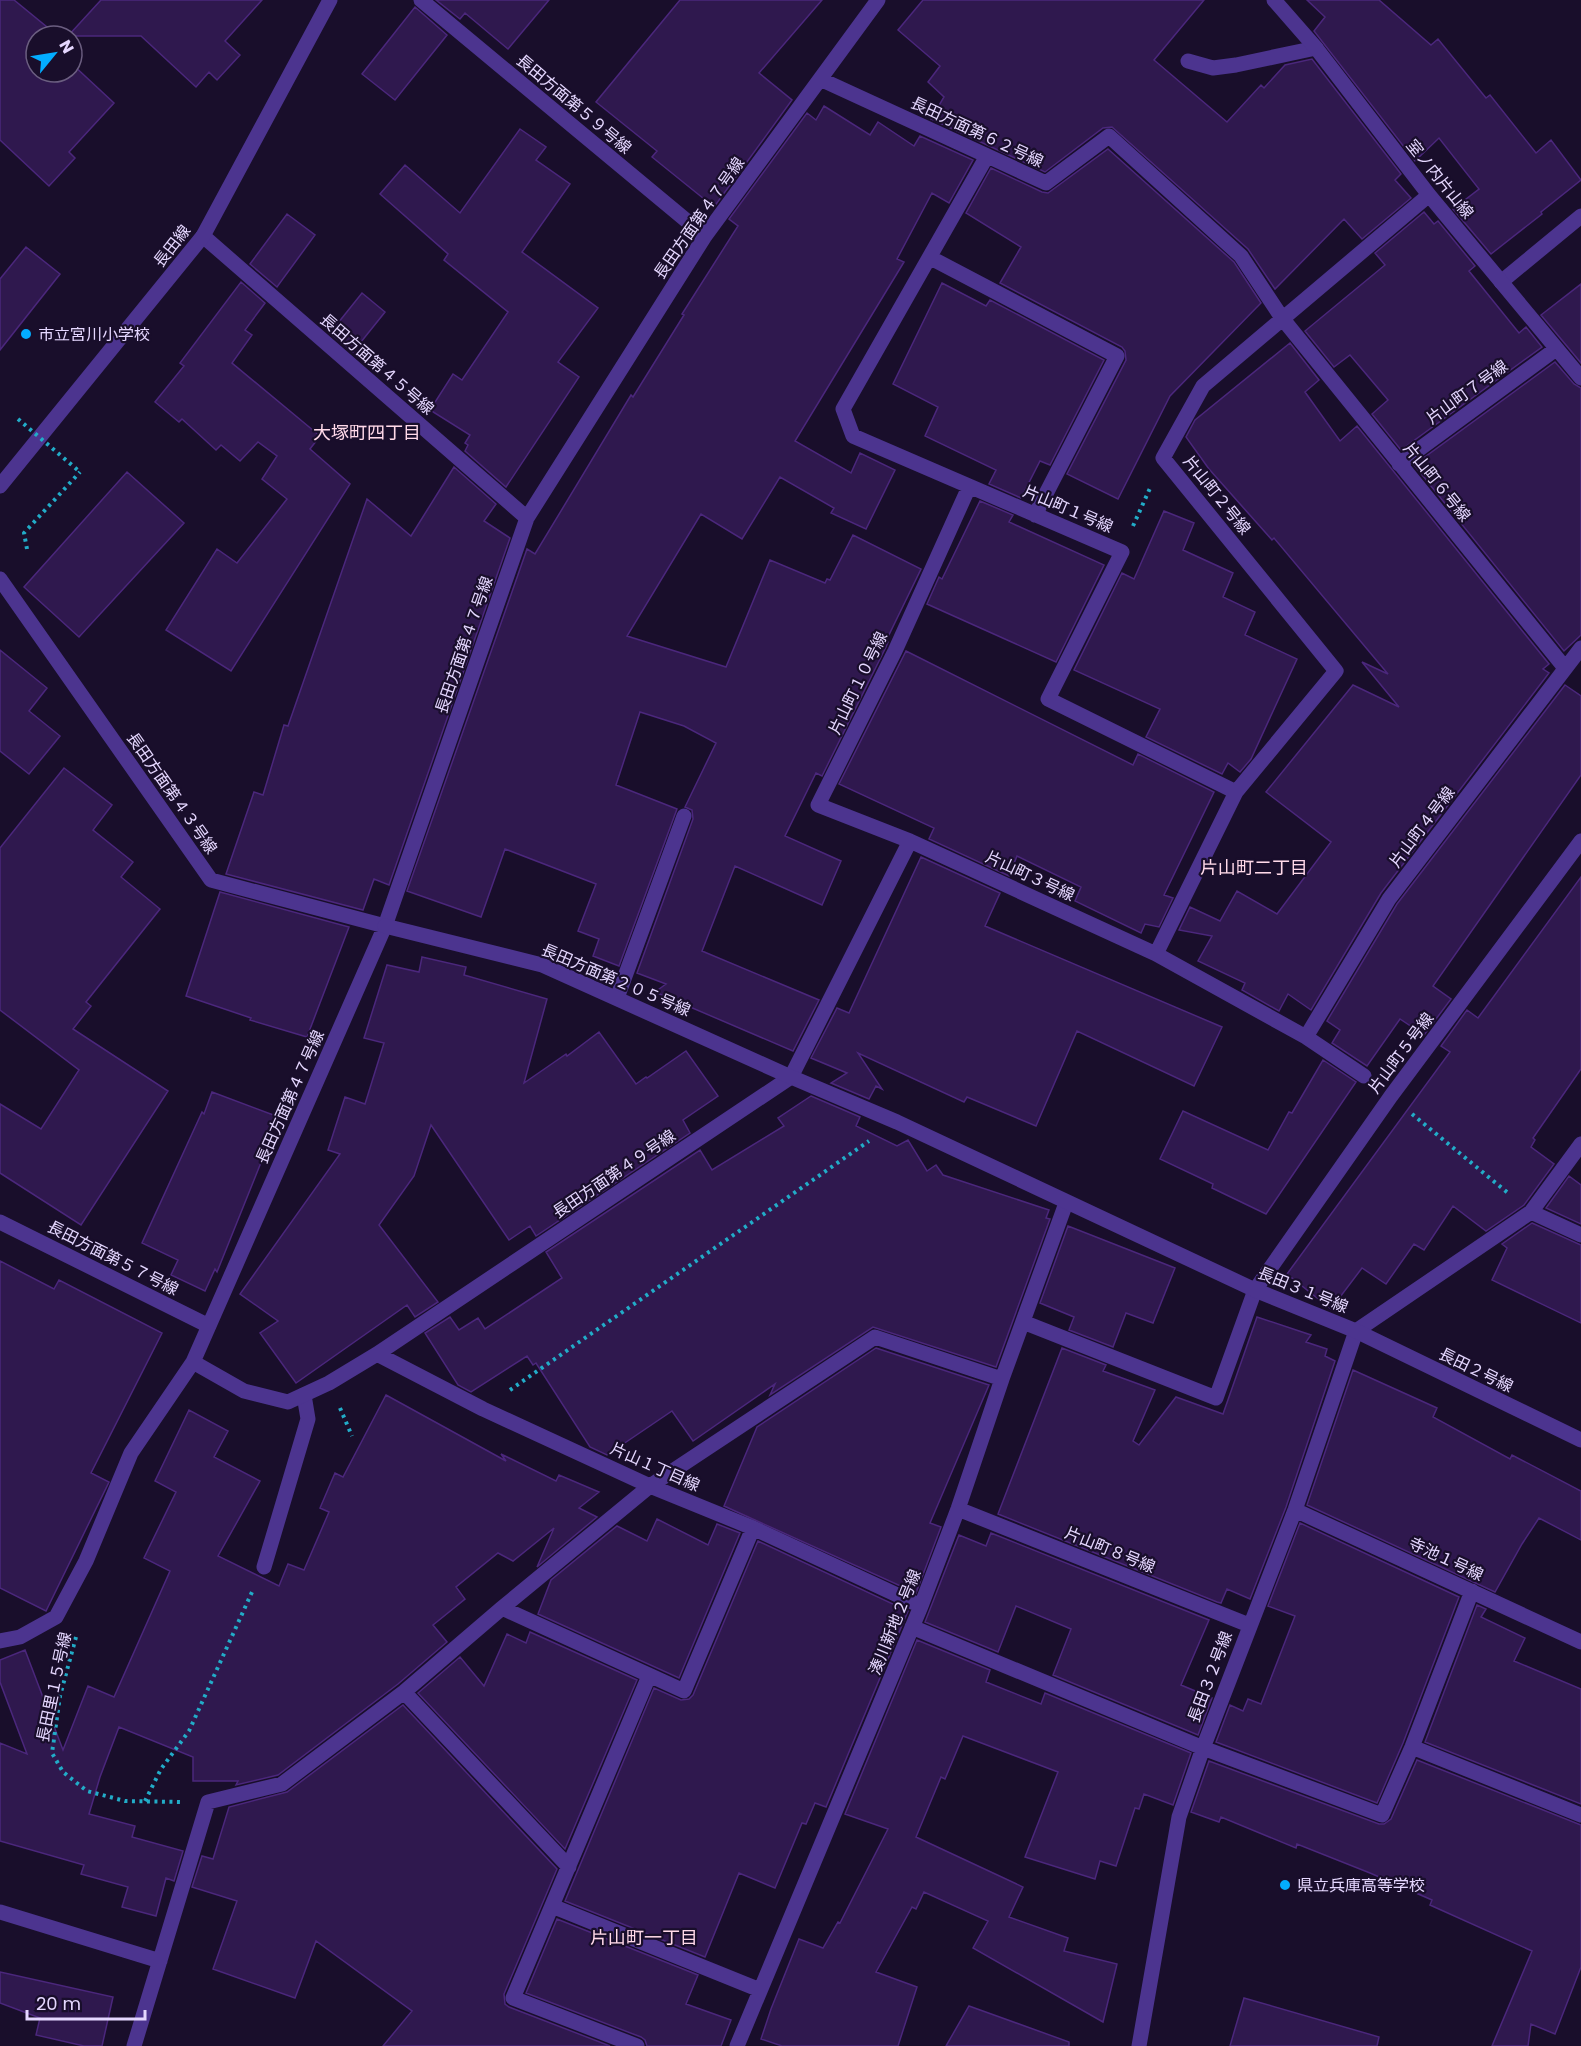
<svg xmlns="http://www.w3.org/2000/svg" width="1581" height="2046" viewBox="0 0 1581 2046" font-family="Poppins,'Noto Sans JP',sans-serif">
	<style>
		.building { fill: #2f184e; stroke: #4b277c; stroke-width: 1.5 }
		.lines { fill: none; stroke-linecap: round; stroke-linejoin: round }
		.path { stroke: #22acc8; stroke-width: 4; stroke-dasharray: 3 4.5; stroke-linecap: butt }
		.service { stroke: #4c348f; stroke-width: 15 }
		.minor { stroke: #4c348f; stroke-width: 15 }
		.tertiary { stroke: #4c348f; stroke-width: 15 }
		.path-bridge { stroke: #22acc8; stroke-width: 4; stroke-dasharray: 3 4.5; stroke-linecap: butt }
		.poi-dot { fill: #03adff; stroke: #190e2b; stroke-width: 2 }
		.labels { text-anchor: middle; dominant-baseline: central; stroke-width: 4.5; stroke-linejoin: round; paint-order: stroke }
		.street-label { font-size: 16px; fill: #e5d7ff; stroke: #190e2b }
		.poi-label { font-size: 16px; fill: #e5d7ff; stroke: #190e2b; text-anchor: start }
		.neighbourhood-label { font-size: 18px; fill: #ffd9e9; stroke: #190e2b }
	</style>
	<rect width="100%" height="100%" fill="#190e2b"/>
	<path class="building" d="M0 0H14L58 36H36V72H72V64L114 103 69 152 75 158 49 186 0 140Z
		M101 0H262L225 41 240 55 217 80 209 72 196 87 141 36H68Z
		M436 0H549L508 49 465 13 460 19Z
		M680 0H822L759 73 792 100 714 207 652 157 657 151 596 102Z
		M923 0H1204L1154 60 1227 122 1261 85 1264 88 1285 65 1312 59 1401 174 1395 180 1411 198 1362 239 1344 219 1275 289 1248 249 1112 127 1103 128 1045 172 931 119 944 97 928 82 940 66 898 30Z
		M1307 0H1379L1431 45 1438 39 1486 98 1490 95 1536 153 1551 140 1581 180 1541 212 1542 214 1491 254 1453 209 1479 189 1439 138 1415 161 1314 31 1325 17Z
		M415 7 447 35 395 100 362 74Z
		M824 106 870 135 878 122 914 146 920 136 973 160 949 203 932 193 897 259 904 262 795 441 851 473 860 453 895 470 866 529 831 513 834 508 780 477 742 539 701 514 627 636 726 667 770 560 825 583 827 579 830 580 853 535 921 569 886 641 888 642 886 647 822 776 816 773 785 836 841 861 822 905 735 866 702 951 819 1000 793 1051 655 992 666 984 637 973 693 819 692 810 685 807 716 743 684 726 640 712 616 785 677 809 619 966 593 956 599 939 578 931 596 884 505 849 481 917 407 891 527 549 535 554 631 395 633 397 684 315 682 314 738 226 729 219 807 113 816 120Z
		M520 129 546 147 536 160 570 184 522 252 598 308 558 362 579 377 506 487 465 451 468 445 465 443 470 435 430 410 453 374 462 380 508 312 444 260 448 254 380 194 405 165 460 213Z
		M1108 149 1234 262 1261 303 1170 396 1118 499 1067 474 1126 360 1125 351 1122 347 1000 283 1021 247 966 213 991 168 1042 192 1048 193Z
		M1424 212 1434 224 1438 221 1475 266 1469 271 1519 333 1526 327 1542 347 1401 450 1372 414 1388 400 1350 355 1334 367 1305 331 1385 265 1375 253Z
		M287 214 315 235 277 287 250 264Z
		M26 247 60 274 0 350V279Z
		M241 282 265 303 245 330 252 335 232 363 320 436 310 449 350 484 231 671 166 630 217 549 237 563 287 499 262 479 277 456 258 442 240 461 221 445 216 450 182 419 179 422 155 402 184 366 180 363Z
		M942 283 986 306 990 300 1104 360 1050 465 1040 461 1021 498 989 484 996 470 925 436 938 407 893 384Z
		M1581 284V363L1541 315Z
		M362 293 385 312 353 352 330 333Z
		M1290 343 1319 380 1305 392 1340 441 1357 426 1549 664 1543 669 1549 673 1381 893 1311 1010 1288 994 1279 1011 1242 990 1245 983 1198 961 1212 936 1179 930 1190 907 1220 921 1237 891 1277 914 1331 842 1266 792 1353 685 1399 707 1362 662 1388 674 1274 538 1272 540 1209 469 1186 437 1195 420Z
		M1555 362 1574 384 1581 388V635L1564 651 1414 465Z
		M454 467 496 504 484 521 510 538 389 885 374 879 363 910 226 874 254 792 263 795 284 725 288 726 367 499 411 536Z
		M127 472 184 523 79 637 24 587Z
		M980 501 1013 515 1009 522 1104 565 1056 662 927 604 939 577 942 579Z
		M1164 511 1194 523 1183 550 1233 573 1223 597 1255 612 1245 635 1297 659 1251 759 1240 772 1228 763 1222 774 1146 737 1160 709 1074 670 1122 573 1134 579Z
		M0 650 47 688 29 711 60 736 29 774 0 751Z
		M906 651 1133 765 1138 754 1214 792 1164 895 1173 898 1159 927 1145 924 1141 933 1075 901 1081 887 1017 856 1009 876 929 839 934 828 839 784Z
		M1565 685 1581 696V775L1433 986 1451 999 1424 1035 1400 1019 1367 1066 1332 1043 1340 1030 1327 1021 1397 904Z
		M64 768 112 805 93 830 133 862 121 877 160 909 86 1002 91 1006 73 1029 168 1091 81 1225 0 1173V1104L41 1129 79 1070 0 1010V848Z
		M921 857 1000 893 985 926 1222 1027 1194 1086 1077 1031 1036 1126 967 1097 964 1102 858 1053 882 1089 876 1086 869 1099 831 1083 847 1073 811 1058 837 1008 849 1013Z
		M1581 877V1069L1533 1138 1535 1140 1531 1147 1554 1164 1524 1205 1486 1231 1453 1206 1424 1250 1414 1244 1386 1284 1362 1268 1331 1309 1287 1274 1450 1052 1441 1046 1467 1010 1478 1018Z
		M220 892 349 927 307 1037 250 1020 251 1018 186 996Z
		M422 957 466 967 464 975 547 999 524 1083 566 1054 567 1056 599 1032 636 1084 646 1077 647 1078 686 1051 718 1096 683 1120 690 1133 536 1236 530 1226 509 1240 431 1125 414 1176 379 1225 438 1302 415 1317 407 1305 296 1383 260 1333 278 1321 240 1294 340 1154 328 1150 345 1097 365 1104 384 1043 364 1038 387 965 419 972Z
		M1323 1060 1356 1082 1266 1214 1212 1188 1213 1184 1160 1159 1183 1111 1268 1150 1289 1112 1292 1113Z
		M212 1092 276 1116 261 1154 264 1155 217 1272 215 1269 205 1291 171 1275 178 1260 142 1243 202 1112 204 1114Z
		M811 1096 860 1117 856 1126 897 1146 908 1140 927 1171 936 1165 943 1175 1049 1210 1046 1218 1050 1219 996 1367 873 1327 770 1395 775 1384 693 1441 672 1411 607 1455 590 1447 536 1363 533 1365 527 1356 471 1392 458 1385 425 1333 450 1317 459 1330 478 1318 485 1329 562 1278 546 1252 700 1150 712 1170 784 1126 778 1118Z
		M1569 1176 1581 1185V1224L1546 1208Z
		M1532 1223 1581 1245V1323L1492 1280 1507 1248 1502 1244Z
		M1068 1226 1175 1268 1153 1323 1126 1313 1113 1347 1069 1330 1074 1317 1040 1303Z
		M0 1261 54 1289 59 1280 162 1333 91 1473 109 1482 46 1611 0 1588Z
		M1257 1317 1311 1335 1306 1342 1327 1349 1325 1356 1335 1361 1286 1507 1250 1599 1227 1589 1221 1603 1217 1602 998 1514 1062 1348 1106 1365 1103 1371 1155 1390 1133 1441 1139 1445 1176 1397 1223 1414Z
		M876 1348 989 1385 930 1523 941 1527 916 1593 724 1506 757 1427Z
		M1353 1370 1437 1408 1433 1417 1510 1459 1512 1455 1581 1491V1540L1539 1518 1522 1544 1495 1592 1307 1505Z
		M386 1395 506 1461 501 1454 556 1481 559 1475 599 1492 579 1508 597 1517 537 1567 554 1528 513 1561 498 1553 456 1587 465 1599 433 1625 447 1642 398 1684 278 1775 236 1785 238 1781H193V1757L119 1727 100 1777 89 1814 135 1826 132 1837 183 1851 174 1881 166 1878 156 1916 122 1907 128 1887 81 1874 84 1865 0 1841V1743L27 1754 0 1682V1660L25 1650 63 1750 88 1686 114 1697 170 1571 144 1558 176 1492 155 1481 189 1410 228 1431 214 1457 260 1481 218 1556 279 1586 288 1564 304 1570 329 1512 320 1508 335 1473 343 1477Z
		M657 1519 708 1545 717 1524 740 1533 679 1678 538 1614 551 1580 617 1526 647 1541Z
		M1300 1523 1459 1597 1403 1743 1377 1803 1216 1742 1230 1705 1243 1711 1248 1699 1261 1704 1295 1616 1268 1606Z
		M991 1533 1209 1620 1181 1685 1212 1698 1198 1735 1053 1675 1071 1629 1016 1606 998 1652 925 1622 959 1535 986 1546Z
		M758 1541 908 1611 826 1807 815 1803 806 1824 802 1823 775 1888 739 1873 705 1957 565 1901 654 1688 681 1700 689 1699 693 1695Z
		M1477 1605 1486 1609 1481 1617 1525 1638 1514 1661 1581 1689V1804L1425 1742Z
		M530 1632 637 1680 565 1849 418 1693 460 1657 484 1686 507 1634 526 1643Z
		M917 1640 990 1670 986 1682 1041 1704 1045 1693 1191 1753 1173 1805 1144 1794 1139 1809 1135 1808 1116 1866 1100 1861 1095 1879 1025 1857 1058 1772 963 1736 945 1779 941 1777 916 1837 1023 1887 1009 1917 1068 1938 1064 1951 1117 1964 1103 2022 973 1948 988 1921 924 1892 916 1909 912 1907 876 1972 917 1987 898 2046H782L761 2039 771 2009 799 1939 823 1948 838 1922 840 1923 888 1829 845 1814Z
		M403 1705 557 1869 504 1994 505 2004 509 2007 610 2046H383L412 2011 316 1941 295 1998 213 1969 237 1901 192 1887 202 1856 213 1859 229 1807 287 1792Z
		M1417 1760 1581 1825V1967L1555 2034 1531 2024 1528 2046H1492L1532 1951 1430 1905 1432 1900 1370 1873 1297 1844 1296 1848 1221 1817 1219 1822 1191 1812 1209 1761 1379 1824H1384L1391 1819Z
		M557 1919 698 1975 686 2004 731 2020 721 2046H647L645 2040 641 2037 526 1993Z
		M0 1972 113 1997 102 2046H84L36 2035 40 2018 0 2003Z
		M1244 1998 1379 2037 1377 2046H1230Z
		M969 2006 1069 2042V2046H946Z"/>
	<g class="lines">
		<path class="path" d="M1133 526 1151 486
			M27 549 24 533 80 472
			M1412 1114 1508 1193
			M510 1390 869 1141
			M340 1408 352 1436
			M76 1637 60 1696 52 1753 63 1772 87 1791 125 1801 180 1802
			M145 1801 161 1769 189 1731 252 1592"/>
		<path class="service" d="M1188 61 1213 68 1236 65 1316 48
			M1501 282 1581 216
			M617 998 684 816
			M264 1567 308 1419 304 1395"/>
		<path class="minor" d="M421 0 705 236
			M1274 0 1316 48 1429 195 1581 378
			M820 79 1046 183 1109 136 1241 256 1282 318 1565 668
			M987 156 843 409 853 436 1122 552 1048 699 1236 792 1156 954
			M203 236 527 518
			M931 258 1117 356 1035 515
			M1399 464 1556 349
			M0 579 211 880 385 926
			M1236 792 1336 671 1163 458 1203 386 1429 195
			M910 841 818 805 895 651 969 487
			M1306 1037 1389 899 1581 648
			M1531 1212 1581 1235
			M0 1222 209 1326
			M1023 1322 1216 1398 1255 1290 1391 1096 1581 841
			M377 1354 483 1409 650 1486 753 1528 921 1606
			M193 1362 244 1391 288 1402 329 1383 377 1354 791 1077 910 841 1156 954 1306 1037 1364 1076
			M958 1509 1249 1625
			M1295 1510 1581 1642
			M502 1608 684 1691 753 1528
			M912 1627 1203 1748 1382 1815 1412 1747 1472 1591
			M0 1641 20 1637 56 1617 86 1561 131 1453 193 1362 385 926 527 518 705 236 878 0
			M404 1692 569 1867
			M1412 1747 1581 1815
			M552 1906 760 1990
			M0 1912 160 1961
			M134 2046 208 1802 282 1784 404 1692 502 1608 650 1486 875 1337 1002 1379
			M637 2046 513 1998 649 1676
			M737 2046 921 1606 958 1509 1002 1379 1066 1203
			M1139 2046 1179 1817 1203 1748 1295 1510 1356 1331 1531 1212 1581 1144"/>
		<path class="tertiary" d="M0 486 203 236 330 0
			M385 926 542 965 791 1077 897 1122 1255 1290 1356 1331 1581 1440"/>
		<path class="path-bridge" d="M18 419 80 472"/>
	</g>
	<g class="poi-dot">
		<circle cx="26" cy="334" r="6"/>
		<circle cx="1285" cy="1885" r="6"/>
	</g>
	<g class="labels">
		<g class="street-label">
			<text transform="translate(574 104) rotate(40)">長田方面第５９号線</text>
			<text transform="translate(977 132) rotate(25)">長田方面第６２号線</text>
			<text transform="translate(1440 179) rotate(51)">室ノ内片山線</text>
			<text transform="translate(699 218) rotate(-55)">長田方面第４７号線</text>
			<text transform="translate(172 246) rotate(-52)">長田線</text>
			<text transform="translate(377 364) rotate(41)">長田方面第４５号線</text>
			<text transform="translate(1467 392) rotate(-36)">片山町７号線</text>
			<text transform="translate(1437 482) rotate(51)">片山町６号線</text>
			<text transform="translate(1217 495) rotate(51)">片山町２号線</text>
			<text transform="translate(1068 509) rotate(23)">片山町１号線</text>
			<text transform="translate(464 645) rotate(-71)">長田方面第４７号線</text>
			<text transform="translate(858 683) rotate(-64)">片山町１０号線</text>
			<text transform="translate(172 793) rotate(55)">長田方面第４３号線</text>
			<text transform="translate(1422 827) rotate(-53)">片山町４号線</text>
			<text transform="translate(1030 876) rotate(25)">片山町３号線</text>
			<text transform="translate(616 980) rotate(23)">長田方面第２０５号線</text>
			<text transform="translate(1401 1053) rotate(-53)">片山町５号線</text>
			<text transform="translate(290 1097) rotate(-66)">長田方面第４７号線</text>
			<text transform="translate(614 1174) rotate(-34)">長田方面第４９号線</text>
			<text transform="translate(113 1258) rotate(27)">長田方面第５７号線</text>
			<text transform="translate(1303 1290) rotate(22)">長田３１号線</text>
			<text transform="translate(1476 1370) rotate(26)">長田２号線</text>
			<text transform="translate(655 1467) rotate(24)">片山１丁目線</text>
			<text transform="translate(1110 1550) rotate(22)">片山町８号線</text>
			<text transform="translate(1446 1559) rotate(25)">寺池１号線</text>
			<text transform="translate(895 1622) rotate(-68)">湊川新地２号線</text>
			<text transform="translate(1210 1677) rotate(-69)">長田３２号線</text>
			<text transform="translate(54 1687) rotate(-78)">長田里１５号線</text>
		</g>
		<g class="poi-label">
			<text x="38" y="334">市立宮川小学校</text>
			<text x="1297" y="1885">県立兵庫高等学校</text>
		</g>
		<g class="neighbourhood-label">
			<text x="367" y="432">大塚町四丁目</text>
			<text x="1254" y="867">片山町二丁目</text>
			<text x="644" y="1937">片山町一丁目</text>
		</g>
	</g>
	<g transform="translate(54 54) rotate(60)"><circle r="28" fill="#190e2b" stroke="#6b5e80" stroke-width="1.5"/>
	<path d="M0-4.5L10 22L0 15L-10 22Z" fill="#03adff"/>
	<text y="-9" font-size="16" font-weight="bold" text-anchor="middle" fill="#e5d7ff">N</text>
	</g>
	<path d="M27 2010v9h118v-9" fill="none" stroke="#e5d7ff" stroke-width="3"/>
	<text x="36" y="2010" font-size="18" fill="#e5d7ff" stroke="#190e2b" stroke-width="4.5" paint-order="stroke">20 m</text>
</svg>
